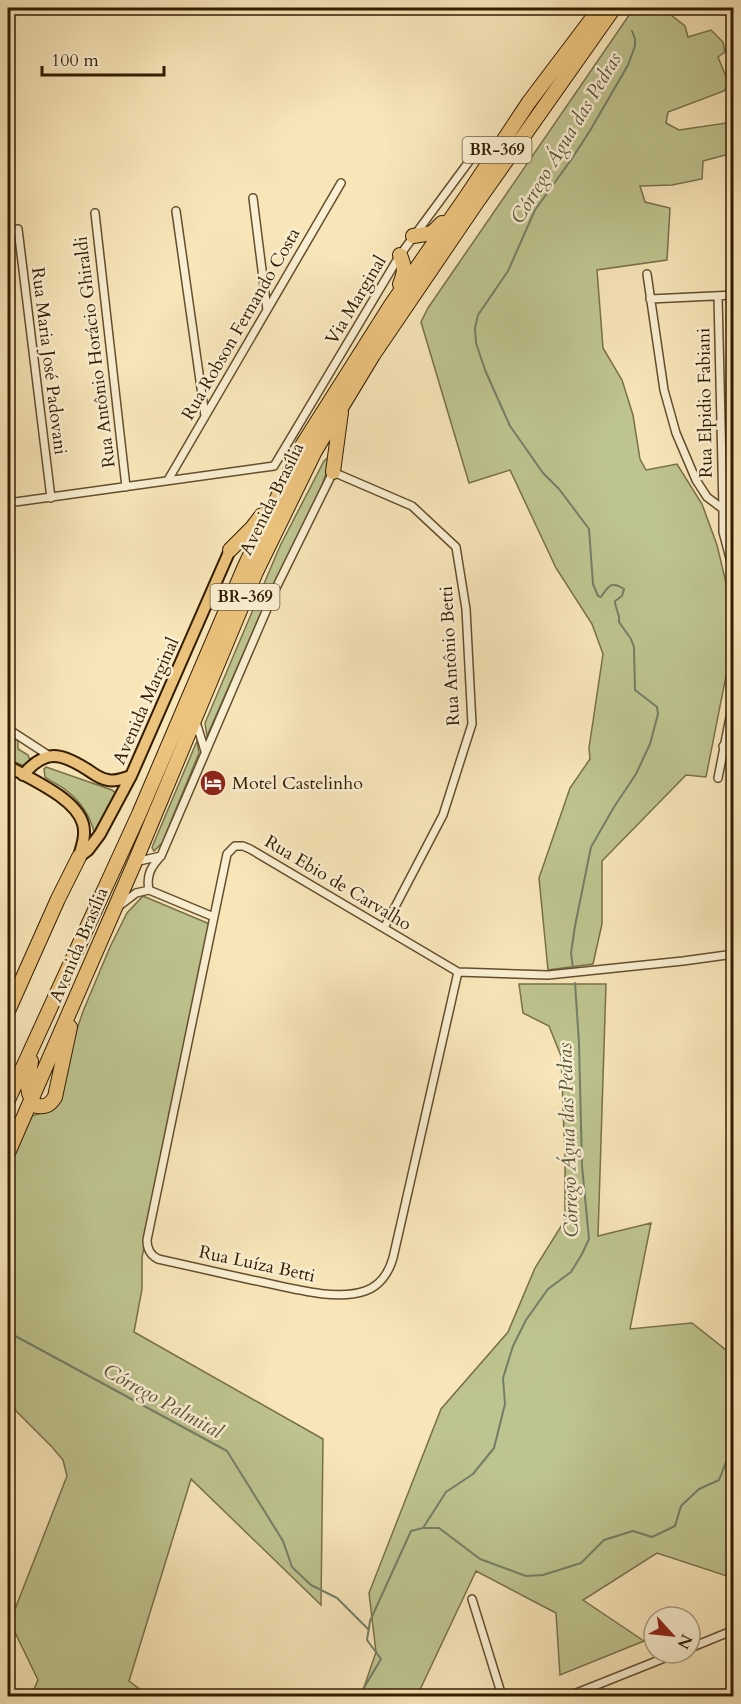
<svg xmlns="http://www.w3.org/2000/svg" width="741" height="1704" viewBox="0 0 741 1704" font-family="Cardo,serif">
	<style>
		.green { fill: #bec48f; stroke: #787048; stroke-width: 1.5 }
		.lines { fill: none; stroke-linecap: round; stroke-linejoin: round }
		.stream { stroke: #737e67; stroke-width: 2 }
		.street-casing { stroke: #644e2e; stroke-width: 10 }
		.primary-casing { stroke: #321c00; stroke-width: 14 }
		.highway-casing { stroke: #321c00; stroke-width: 16 }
		.street { stroke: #faefd2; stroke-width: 7 }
		.primary { stroke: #ecc37c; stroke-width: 10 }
		.highway { stroke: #ecc37c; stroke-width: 14 }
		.labels { text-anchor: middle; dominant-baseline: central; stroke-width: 5; stroke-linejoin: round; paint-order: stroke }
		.shield { fill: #faefd2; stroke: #6e5b3f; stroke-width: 1.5 }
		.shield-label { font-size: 16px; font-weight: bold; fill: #321c00 }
		.street-label { font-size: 18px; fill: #321c00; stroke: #faefd2 }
		.poi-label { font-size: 18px; fill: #321c00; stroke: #faefd2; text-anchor: start }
		.water-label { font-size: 20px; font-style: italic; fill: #58553c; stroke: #faefd2 }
	</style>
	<rect width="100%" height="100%" fill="#f8e6b9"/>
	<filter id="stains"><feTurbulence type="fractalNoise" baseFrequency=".00333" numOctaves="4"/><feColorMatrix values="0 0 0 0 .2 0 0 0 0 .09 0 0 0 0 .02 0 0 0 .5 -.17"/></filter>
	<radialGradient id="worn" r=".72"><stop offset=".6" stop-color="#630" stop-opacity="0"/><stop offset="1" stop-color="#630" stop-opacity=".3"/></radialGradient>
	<path class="green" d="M634 8H662L685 26 688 37 711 30 723 42 725 52 718 57 729 84 724 91 668 112 666 123 679 130 733 122V153L703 161 702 179 672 185 640 186 645 202 670 208 667 260 597 270 603 348 622 380 633 415 640 459 646 470 677 464 702 504 717 545 728 591 730 656 706 777 686 775 602 861V924L593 964 548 970 539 878 570 788 590 759 589 748 603 654 592 624 556 568 510 470 469 483 421 322 428 308Z
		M329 457 328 468 322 485 258 620 207 736 205 723 280 546 324 461Z
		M8 734 18 741V749L28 755 30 760 27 765H22L8 759Z
		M197 741 199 753 162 843 154 851 152 848 153 845Z
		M46 767 112 790 117 794 94 832C90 816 80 801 67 791 60 785 52 782 45 777L44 769Z
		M143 896 212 925 142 1257V1289L134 1332 323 1439 321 1605 191 1479 129 1681 149 1696H31L38 1680 10 1622 67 1476 63 1460 52 1447 8 1403V1168L32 1116 48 1111 84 1009 110 947 127 913Z
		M519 984H606L598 1236 651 1223 630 1329 692 1323 730 1353 733 1351V1578L657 1553 583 1600 644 1641 560 1675 556 1613 476 1571 417 1696H361L376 1652 369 1593 441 1409 508 1332 535 1268 565 1220V1156L561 1056 549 1026 523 1013Z"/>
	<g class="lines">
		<path class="stream" d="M573 968 571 953 575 926 591 847 614 807 636 774 650 744 658 714 657 707 635 690 634 647 631 639 619 622V617L615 603V601L622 596 624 589C611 580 608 587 601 597L598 596 593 584 589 529 559 489 543 473 510 426 485 370 476 343 475 328 478 315 508 271 535 210 571 160 591 129 628 65 635 46V39L632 31
			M8 1332 227 1451 283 1541 292 1567 311 1585 337 1598 369 1630
			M423 1528 446 1492 473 1474 494 1448 505 1404 503 1378 513 1346 526 1320 548 1289 571 1272 582 1254 589 1239 582 1166 579 1043 575 983
			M359 1696 381 1659 367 1640 370 1621 411 1531 423 1528H439L480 1559 526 1576 543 1575 581 1563 604 1540 633 1531 652 1537 675 1526 681 1506 699 1489 719 1480 732 1447 734 1435"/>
		<defs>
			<path id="street" d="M253 198 267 310
				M176 211 205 416
				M95 213 126 487
				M18 229 51 498
				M647 274 664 390 676 433 696 480 707 497 723 509V532L734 573
				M718 296 723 509
				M650 299 734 295
				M168 480 341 183
				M8 503 274 466 400 255 473 156
				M723 532 734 531
				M196 722 205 751
				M8 729 48 755
				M723 746H734
				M718 778 734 697
				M135 862 161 856
				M149 890C146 875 151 867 161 856L276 588 333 472 412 506 456 547 466 609 472 724 443 815 384 928
				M119 906 136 893 149 890 214 917
				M458 972 393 1258C389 1272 380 1286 365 1291 334 1302 284 1286 252 1280 221 1273 190 1266 158 1259 150 1255 147 1249 147 1240L227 854 235 846H243L250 849 458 972 548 975 683 961 734 954
				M472 1599 502 1696
				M690 1648 734 1630
				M569 1696 677 1653"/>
			<path id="primary" d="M8 766C30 779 76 798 83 824 86 835 82 846 79 856
				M23 775C45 749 60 752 88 770 94 774 100 779 108 780 115 782 124 778 131 776
				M79 857 88 850 100 834 131 776 230 550"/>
			<path id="highway" d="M413 236 432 233 442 223
				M400 255C405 267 405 272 400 284
				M333 472 341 412
				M230 550 252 528 262 515
				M8 1011 58 899 79 857
				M31 1061C29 1077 23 1093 37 1106 46 1107 50 1105 55 1097L70 1027
				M8 1100 139 814 245 566 303 444 391 305 466 197 529 102 600 8
				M8 1153 135 862 256 572 315 451 373 355 477 202 614 8"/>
		</defs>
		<use href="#street" class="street-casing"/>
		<use href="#primary" class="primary-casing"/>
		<use href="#highway" class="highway-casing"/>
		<use href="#street" class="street"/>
		<use href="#primary" class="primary"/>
		<use href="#highway" class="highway"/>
	</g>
	<defs>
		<symbol id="hotel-disc" viewBox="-11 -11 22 22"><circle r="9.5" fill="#8f2418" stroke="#faefd2"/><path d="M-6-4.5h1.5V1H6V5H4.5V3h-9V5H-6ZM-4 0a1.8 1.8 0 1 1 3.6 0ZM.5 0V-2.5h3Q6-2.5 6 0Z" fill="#fff"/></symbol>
	</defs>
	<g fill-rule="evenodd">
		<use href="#hotel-disc" x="198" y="768" width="30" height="30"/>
	</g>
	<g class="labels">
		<g class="shield">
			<rect x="462.5" y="137" width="69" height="26" rx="4.5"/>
			<rect x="210.5" y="584" width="69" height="26" rx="4.5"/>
		</g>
		<g class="shield-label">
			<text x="497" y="150">BR-369</text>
			<text x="245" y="597">BR-369</text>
		</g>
		<g class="street-label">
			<text transform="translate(356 300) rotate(-59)">Via Marginal</text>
			<text transform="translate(241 324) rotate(-60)">Rua Robson Fernando Costa</text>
			<text transform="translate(95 352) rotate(-97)">Rua Antônio Horácio Ghiraldi</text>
			<text transform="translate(49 361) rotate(83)">Rua Maria José Padovani</text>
			<text transform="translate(705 403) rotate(-91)">Rua Elpidio Fabiani</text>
			<text transform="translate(272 499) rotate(-64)">Avenida Brasília</text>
			<text transform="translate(450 656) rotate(-93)">Rua Antônio Betti</text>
			<text transform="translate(146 701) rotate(-66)">Avenida Marginal</text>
			<text transform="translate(338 883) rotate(31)">Rua Ebio de Carvalho</text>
			<text transform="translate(79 945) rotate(-67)">Avenida Brasília</text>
			<text transform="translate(257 1264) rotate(12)">Rua Luíza Betti</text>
		</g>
		<g class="poi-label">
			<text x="232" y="783">Motel Castelinho</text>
		</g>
		<g class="water-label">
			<text transform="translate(566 138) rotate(-59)">Córrego Água das Pedras</text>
			<text transform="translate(568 1140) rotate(-92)">Córrego Água das Pedras</text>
			<text transform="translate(163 1401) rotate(29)">Córrego Palmital</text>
		</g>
	</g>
	<rect width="741" height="1704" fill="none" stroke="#f8e6b9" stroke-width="30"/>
	<rect x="9" y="9" width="723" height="1686" fill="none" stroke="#321c00" stroke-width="3"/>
	<rect x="15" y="15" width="711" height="1674" fill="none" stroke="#321c00" stroke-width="1.5"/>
	<g transform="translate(672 1635) rotate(117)"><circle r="28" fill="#faefd2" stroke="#aa9b7e" stroke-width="1.5"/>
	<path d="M0-4.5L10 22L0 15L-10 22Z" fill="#8f2418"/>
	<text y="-9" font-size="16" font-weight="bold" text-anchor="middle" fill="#321c00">N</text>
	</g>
	<path d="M42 66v9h122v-9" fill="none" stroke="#321c00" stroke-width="3"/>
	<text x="51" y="66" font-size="18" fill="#321c00" stroke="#faefd2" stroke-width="4.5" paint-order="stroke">100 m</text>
	<rect width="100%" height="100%" filter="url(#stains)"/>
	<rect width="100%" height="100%" fill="url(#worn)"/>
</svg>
